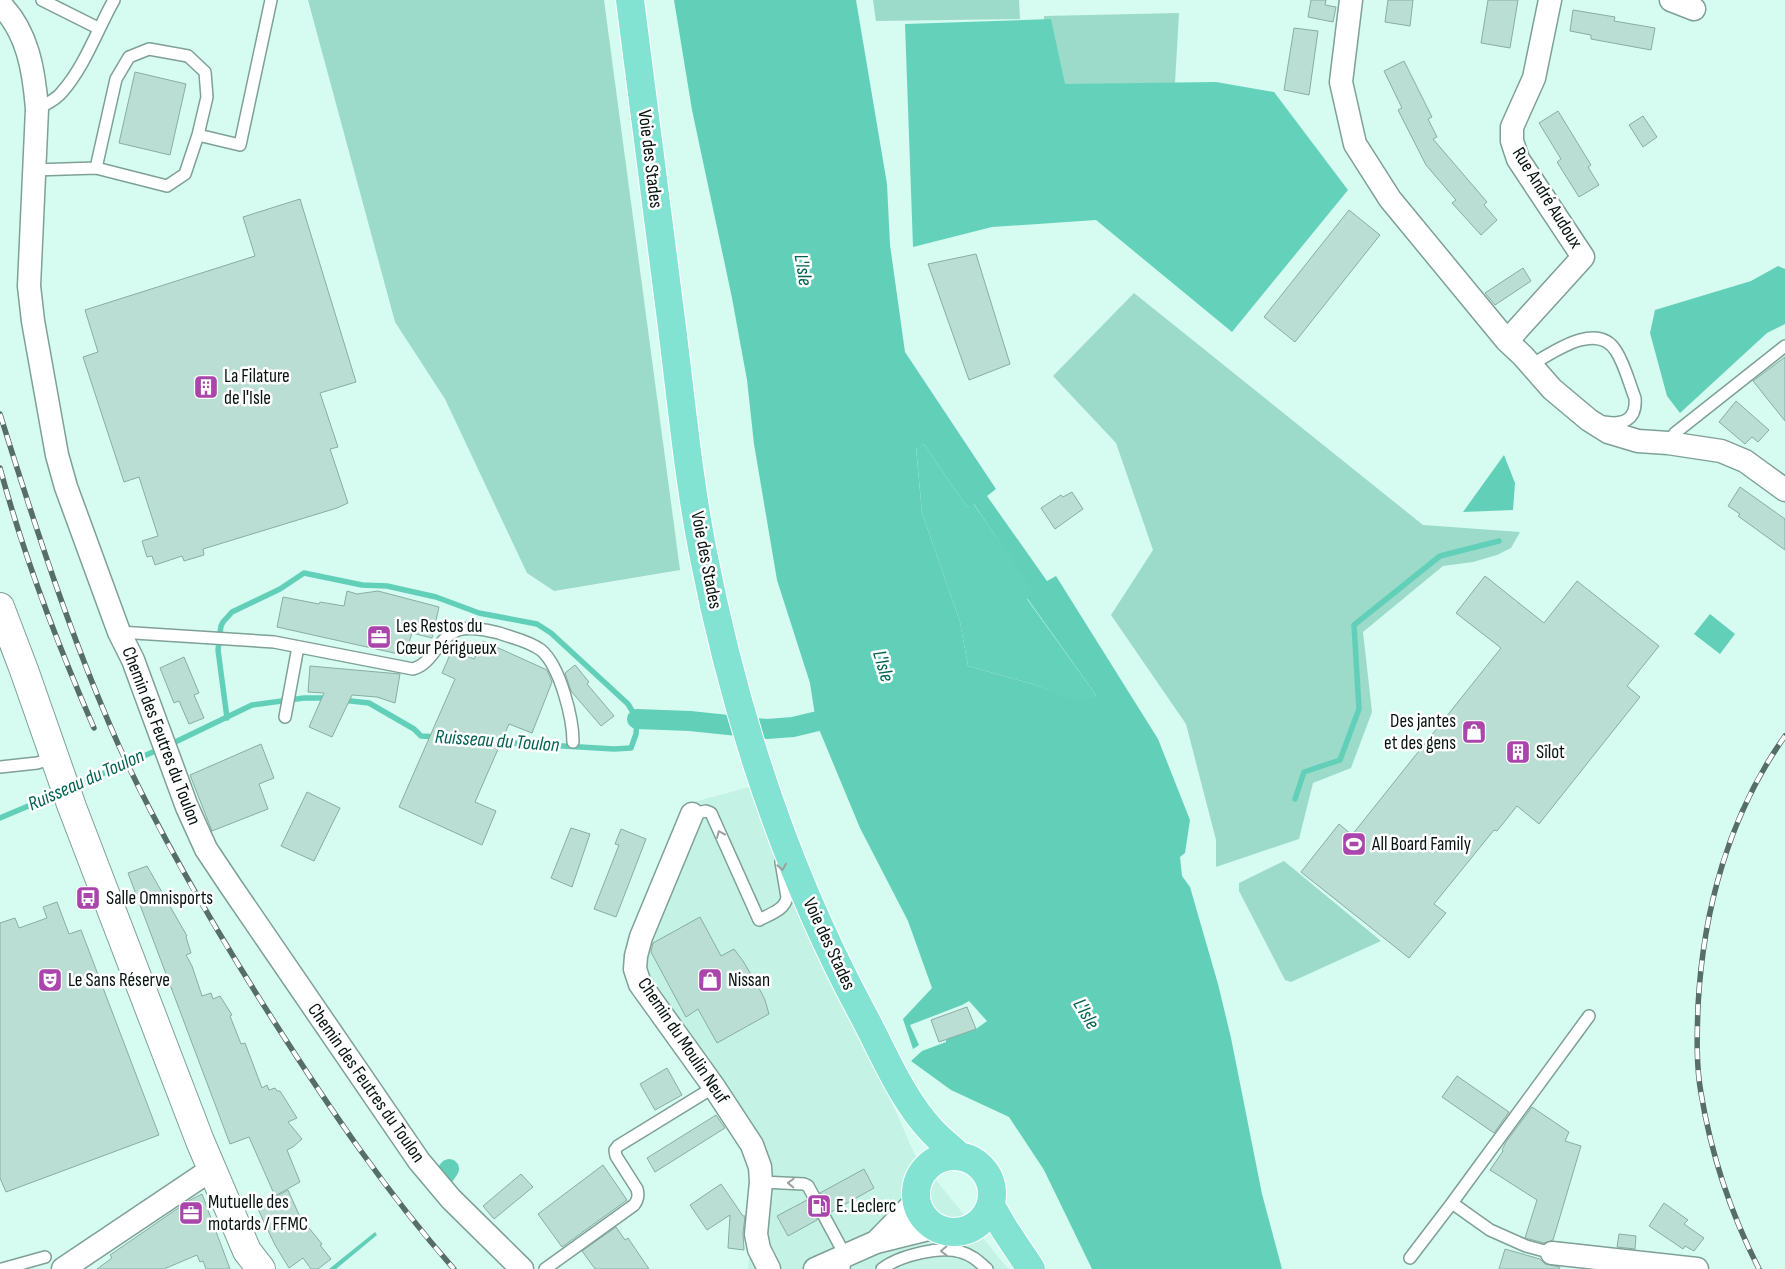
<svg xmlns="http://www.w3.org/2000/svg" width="1785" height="1269" viewBox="0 0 1785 1269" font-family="'Sofia Sans Condensed',sans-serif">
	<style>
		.built { fill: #c4f3e6 }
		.green { fill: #9cdbca }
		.forest { fill: #64d2ba }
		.water { fill: #62d0b8; fill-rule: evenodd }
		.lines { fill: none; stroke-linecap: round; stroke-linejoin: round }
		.stream { stroke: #62d0b8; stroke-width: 5.5 }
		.canal { stroke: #62d0b8; stroke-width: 20 }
		.building { fill: #baded4; stroke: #89aca3 }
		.lane-casing { stroke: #7ea097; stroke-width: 14 }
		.street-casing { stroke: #7ea097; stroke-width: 25 }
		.secondary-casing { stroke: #7ea097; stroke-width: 30 }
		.primary-casing { stroke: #fff; stroke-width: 30 }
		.lane { stroke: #fff; stroke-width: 11 }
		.street { stroke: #fff; stroke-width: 22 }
		.secondary { stroke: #fff; stroke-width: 28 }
		.primary { stroke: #83e3d2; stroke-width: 28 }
		.rail-casing { stroke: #576d67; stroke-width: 5.5 }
		.rail { stroke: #fff; stroke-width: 4; stroke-dasharray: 11; stroke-linecap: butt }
		.oneway { stroke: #9ba19f }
		.labels { text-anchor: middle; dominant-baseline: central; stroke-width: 5; stroke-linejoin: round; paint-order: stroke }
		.street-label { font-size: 19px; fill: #061310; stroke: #fff }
		.poi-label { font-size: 19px; fill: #061310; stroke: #fff; text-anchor: start }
		.water-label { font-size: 20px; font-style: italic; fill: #026353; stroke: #fff }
	</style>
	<rect width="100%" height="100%" fill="#d6fbf1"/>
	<path class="built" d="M753 786 914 1153 1008 1269H748L758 1168 626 951 683 805Z"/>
	<path class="green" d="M308 0H604L680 570 554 591 527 573 445 399 395 322Z
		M873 0H1019L1020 19 876 21Z
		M1179 13 1175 83 1043 93 1044 16Z
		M1134 293 1423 525 1520 532 1511 548 1497 555 1473 562 1443 566 1363 632 1372 712 1351 768 1313 783 1299 839 1216 867V840L1186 724 1111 615 1153 550 1116 443 1053 376Z
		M1284 861 1381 941 1291 982 1285 980 1239 891V883Z"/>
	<path class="forest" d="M1051 19 1065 84 1216 82 1274 92 1348 190 1232 332 1096 220 992 227 913 247 905 24Z
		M924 444 967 507 973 503 1035 593 1027 599 1096 695 1082 704 1036 685 968 666 960 622 922 513 916 447Z"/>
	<path class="water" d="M674 0H856L887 184 890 245 905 352 996 489 987 496 1047 581 1056 576 1158 739 1190 820 1185 853 1180 857 1182 876 1190 887 1218 984 1231 1038 1262 1194 1282 1269H1092L1044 1170 1009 1117 951 1090 911 1061 922 1051 946 1042V1039L976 1029 987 1021 969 1001 962 1005 910 1025 919 1045 913 1049 903 1019 932 988 908 921 860 828 816 722 810 683 777 580 754 444 747 380 732 298 692 110ZM924 444 967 507 974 504 1034 593 1027 598 1096 695 1082 703 1036 685 968 666 960 622 922 513 916 448Z
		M1778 266 1785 269V324L1767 333 1680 413 1667 396 1650 333 1655 310 1751 281Z
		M1504 455 1515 483 1513 510 1463 512Z
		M1710 614 1735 634 1720 654 1694 634Z
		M375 1232 377 1235 336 1269H329Z"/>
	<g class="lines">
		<path class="stream" d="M342 700 369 703 414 729 421 736 438 737
			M227 718 218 650 221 626 223 622 232 612 280 589 304 573 362 585 387 586 436 597 479 613 537 624 551 633 628 704 637 719 636 734 631 748 614 749 494 742
			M169 745 252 705 304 698H327
			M72 787 160 749
			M1295 799 1304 772 1340 760 1359 709 1354 625 1440 556 1499 541
			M0 818 59 793"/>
		<path class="canal" d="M637 719 690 721 767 729 793 727 843 715
			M444 1176 449 1169"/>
	</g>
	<path class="building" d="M1311 0H1326L1325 5 1336 7 1333 22 1308 17Z
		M1388 0H1413L1410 26 1385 22Z
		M1488 0H1518L1510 48 1481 43Z
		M1573 10 1615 17 1614 21 1655 28 1651 50 1591 39V35L1570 31Z
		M1294 28 1318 31 1309 95 1284 90Z
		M1404 61 1432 117 1428 119 1437 137 1433 139 1487 202 1484 205 1497 220 1481 235 1452 203 1456 200 1426 165 1398 110 1402 108 1384 71Z
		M135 72 186 84 170 155 119 143Z
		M1558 111 1591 165 1588 167 1599 185 1579 197 1557 162 1561 159 1539 123Z
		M1643 116 1657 137 1643 147 1629 125Z
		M300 199 356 382 320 393 338 447 330 449 348 503 337 508 203 549 204 555 184 561 182 556 155 565 152 556 147 557 142 541 158 536 139 477 124 482 83 357 98 352 85 310 255 256 243 217Z
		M1349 210 1380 235 1295 342 1264 317Z
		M976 254 1010 364 969 380 928 264Z
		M1523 268 1531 281 1495 305 1485 293Z
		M1785 357V421L1753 381Z
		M1736 401 1769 430 1758 442 1752 437 1745 444 1719 422Z
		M1740 487 1785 519V550L1738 516 1740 514 1728 506Z
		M1072 492 1083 509 1055 529 1041 508 1061 495 1063 497Z
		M1485 576 1544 623 1577 581 1659 646 1627 686 1640 697 1539 824 1517 806 1497 831 1494 830 1434 904 1446 913 1409 958 1301 872 1339 824 1352 835 1501 648 1456 613Z
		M347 591 357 594 378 591 439 607 432 638 412 633 405 655H403L277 627 283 597 319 604 320 602 344 606Z
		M483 641 547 670 552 682 532 733 509 724 475 802 496 811 482 845 399 807 455 679 442 673 452 650 474 659Z
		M184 657 199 693 194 695 204 718 189 724 179 701 174 703 160 668Z
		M575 665 589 682 587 684 614 716 601 726 571 691 565 673Z
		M310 666 400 674 395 703 377 697 352 695 332 737 309 727 324 693 308 692Z
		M261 744 274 778 259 784 268 809 212 831 190 775Z
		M307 792 340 808 314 861 281 846Z
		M571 828 590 834 572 887 551 878Z
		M621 829 646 839 616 917 594 909 619 845 615 844Z
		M147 866 187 936 186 937 191 953 186 955 192 966 202 996 211 993 213 999 220 996 232 1015 230 1016 241 1044 245 1043 262 1088 267 1085 269 1090 275 1088 277 1091H280L297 1118 288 1122 302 1139 293 1147 287 1150 300 1182 275 1196 249 1137 230 1144 128 873Z
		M57 902 69 934 81 930 159 1135 6 1192 0 1178V923L15 918 19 928 47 918 43 907Z
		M700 917 721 956 734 949 743 961 758 986 765 1000 769 1014 717 1043 698 1009 686 1017 651 952 653 943Z
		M967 1007 976 1029 939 1042 931 1020Z
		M667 1068 682 1095 655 1110 640 1084Z
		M1457 1076 1509 1112 1494 1133 1442 1097Z
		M1532 1107 1569 1132 1565 1141 1581 1146 1553 1240 1544 1243 1525 1238 1537 1200 1490 1170 1503 1151 1502 1150 1506 1142Z
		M716 1115 725 1128 655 1172 647 1158Z
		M603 1165 627 1200 562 1247 538 1214Z
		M864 1169 874 1188 831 1212 825 1209 820 1210 817 1215V1220L788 1236 777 1216 807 1200 811 1204H817L821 1200 820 1193Z
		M521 1174 533 1187 494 1219 483 1206Z
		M721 1184 743 1216H745L743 1233 744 1250 728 1248 730 1215 707 1230 690 1205Z
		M288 1190 300 1217 322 1244 320 1245 331 1259 318 1269H311L303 1258 289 1268 275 1245 257 1207Z
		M202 1194 230 1269H206L203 1261 200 1262 197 1255 164 1269H97L112 1258 110 1255 190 1200Z
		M1664 1203 1688 1220 1684 1224 1704 1238 1694 1251 1685 1246 1683 1249 1649 1226Z
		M616 1227 625 1240 628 1238 649 1269H595L582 1251Z
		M1619 1234 1636 1236 1635 1249 1617 1247Z
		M1505 1249 1540 1259 1545 1264 1560 1267 1559 1269H1499Z"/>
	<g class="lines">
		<defs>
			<path id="lane" d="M42 0 98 28
				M37 109C46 104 56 100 62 92 85 66 97 30 114 0
				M96 168 116 79 129 57 149 49 188 56 205 72 207 97 198 135
				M34 170 96 168 167 186 185 174 198 135 240 145 271 0
				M1531 365C1552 353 1597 320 1616 351 1625 365 1629 383 1635 398 1637 421 1622 425 1603 422
				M1668 443 1675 433 1785 346
				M119 632 274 642 413 669C433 664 438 637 458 630 470 626 487 630 499 633 513 638 529 641 541 650 560 666 573 718 573 742
				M285 717 298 647
				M0 767 37 763 54 758
				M692 814 706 811 711 813 759 920C770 914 785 910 787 897L781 862
				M761 1182 804 1184 808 1186 814 1197
				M824 1216 845 1255 844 1269
				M1552 1253 1526 1246 1490 1230 1452 1203 1589 1016
				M1410 1258 1452 1203
				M2 1269 45 1257
				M545 1269 634 1205C638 1200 639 1196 637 1189L616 1156 615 1150 618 1146 714 1087
				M882 1269C898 1256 941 1245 961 1252 972 1255 979 1262 987 1269"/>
			<path id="street" d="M1351 0 1341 82 1355 144 1390 199 1507 341 1523 356 1552 389 1589 420 1608 432 1638 441 1668 443 1721 451 1745 461 1785 490
				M1671 0 1694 9
				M0 4C28 32 34 71 37 109L29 286 33 321 57 455 66 487 119 632 133 660 187 807 206 849 230 885 419 1161 451 1199 522 1269
				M1507 341 1583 257 1518 159 1512 141V127L1534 78 1550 0
				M692 814 641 937 636 956 635 969 640 984 714 1087 752 1145 760 1167 761 1182 756 1234 759 1249 769 1269
				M877 1241 916 1201
				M1552 1253 1697 1269
				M63 1269 212 1169
				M815 1269 876 1242 936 1227"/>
			<path id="secondary" d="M0 607 24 670 72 807 200 1141 247 1251 261 1269"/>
			<path id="primary" d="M630 0C643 101 656 203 669 304 680 387 687 471 703 553 734 711 784 867 860 1009 882 1049 900 1097 932 1131 940 1140 950 1147 959 1156
				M916 1194a38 38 0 1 1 76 0a38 38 0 1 1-76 0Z
				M991 1206 1005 1230 1031 1269"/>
		</defs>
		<use href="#lane" class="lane-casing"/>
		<use href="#street" class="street-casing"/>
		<use href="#secondary" class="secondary-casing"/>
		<use href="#primary" class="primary-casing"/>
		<use href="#lane" class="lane"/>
		<use href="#street" class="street"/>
		<use href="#secondary" class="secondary"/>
		<use href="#primary" class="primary"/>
		<defs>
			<path id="rail" d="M0 414C35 526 71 638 119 746 163 842 218 934 275 1023 330 1109 387 1193 454 1269
				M0 468C24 557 57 643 94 728
				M1759 1269C1731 1214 1711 1154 1701 1093 1696 1065 1697 1035 1698 1006 1703 910 1729 815 1785 736"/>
		</defs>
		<use href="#rail" class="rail-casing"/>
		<use href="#rail" class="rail"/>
	</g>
	<defs><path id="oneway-chevron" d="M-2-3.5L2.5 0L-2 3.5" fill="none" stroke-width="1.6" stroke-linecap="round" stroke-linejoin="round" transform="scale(1.25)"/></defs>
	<g class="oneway">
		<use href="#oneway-chevron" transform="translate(720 834) rotate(-114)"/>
		<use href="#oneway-chevron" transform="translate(782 867) rotate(81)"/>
		<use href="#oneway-chevron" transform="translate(791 1183) rotate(-178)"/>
		<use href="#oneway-chevron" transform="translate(944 1251) rotate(179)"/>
	</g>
	<defs>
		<symbol id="building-square" viewBox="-11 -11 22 22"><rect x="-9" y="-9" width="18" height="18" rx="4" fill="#a945ab" stroke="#fff"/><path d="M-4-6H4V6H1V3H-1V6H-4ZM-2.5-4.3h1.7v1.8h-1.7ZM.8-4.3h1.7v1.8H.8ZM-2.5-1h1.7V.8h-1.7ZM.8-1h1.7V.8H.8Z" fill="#fff"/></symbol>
		<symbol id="office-square" viewBox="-11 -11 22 22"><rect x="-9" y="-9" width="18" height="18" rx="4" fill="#a945ab" stroke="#fff"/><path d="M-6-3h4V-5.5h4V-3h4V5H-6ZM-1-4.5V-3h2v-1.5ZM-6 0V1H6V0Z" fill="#fff"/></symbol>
		<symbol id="shop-square" viewBox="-11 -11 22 22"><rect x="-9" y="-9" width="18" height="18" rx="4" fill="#a945ab" stroke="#fff"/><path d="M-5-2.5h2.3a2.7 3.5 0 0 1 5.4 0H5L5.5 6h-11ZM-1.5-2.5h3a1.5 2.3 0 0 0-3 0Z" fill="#fff"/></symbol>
		<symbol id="stadium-square" viewBox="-11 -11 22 22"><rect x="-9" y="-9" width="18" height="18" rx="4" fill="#a945ab" stroke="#fff"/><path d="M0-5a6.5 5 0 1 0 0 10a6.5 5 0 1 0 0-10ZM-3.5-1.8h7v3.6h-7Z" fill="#fff"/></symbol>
		<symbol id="bus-square" viewBox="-11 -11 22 22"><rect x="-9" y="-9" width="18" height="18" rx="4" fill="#a945ab" stroke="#fff"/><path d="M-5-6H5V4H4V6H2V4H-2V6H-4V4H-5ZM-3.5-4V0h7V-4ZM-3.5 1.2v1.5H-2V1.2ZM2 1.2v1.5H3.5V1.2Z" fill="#fff"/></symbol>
		<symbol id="theatre-square" viewBox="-11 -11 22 22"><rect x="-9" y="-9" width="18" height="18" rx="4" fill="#a945ab" stroke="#fff"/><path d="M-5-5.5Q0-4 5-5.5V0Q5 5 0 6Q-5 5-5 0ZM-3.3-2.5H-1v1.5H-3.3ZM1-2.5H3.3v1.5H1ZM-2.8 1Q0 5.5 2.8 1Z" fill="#fff"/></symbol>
		<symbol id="fuel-square" viewBox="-11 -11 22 22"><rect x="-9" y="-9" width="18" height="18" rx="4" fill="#a945ab" stroke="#fff"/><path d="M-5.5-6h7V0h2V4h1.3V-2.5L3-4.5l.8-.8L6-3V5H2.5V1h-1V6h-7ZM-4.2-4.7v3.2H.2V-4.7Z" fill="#fff"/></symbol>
	</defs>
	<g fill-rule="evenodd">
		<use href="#building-square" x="192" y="373" width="28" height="28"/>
		<use href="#office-square" x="365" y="623" width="28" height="28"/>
		<use href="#shop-square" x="1460" y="718" width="28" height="28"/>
		<use href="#building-square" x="1504" y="738" width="28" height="28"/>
		<use href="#stadium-square" x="1340" y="830" width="28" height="28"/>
		<use href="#bus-square" x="74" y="884" width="28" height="28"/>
		<use href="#theatre-square" x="36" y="966" width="28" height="28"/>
		<use href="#shop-square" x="696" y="966" width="28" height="28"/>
		<use href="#fuel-square" x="805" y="1192" width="28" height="28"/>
		<use href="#office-square" x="177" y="1199" width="28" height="28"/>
	</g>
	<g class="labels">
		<g class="street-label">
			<text transform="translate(650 159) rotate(83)">Voie des Stades</text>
			<text transform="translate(1547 198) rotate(58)">Rue André Audoux</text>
			<text transform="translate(706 560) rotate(79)">Voie des Stades</text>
			<text transform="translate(161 736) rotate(69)">Chemin des Feutres du Toulon</text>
			<text transform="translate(829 944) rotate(65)">Voie des Stades</text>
			<text transform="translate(683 1041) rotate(56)">Chemin du Moulin Neuf</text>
			<text transform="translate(366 1083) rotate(55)">Chemin des Feutres du Toulon</text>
		</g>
		<g class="poi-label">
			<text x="224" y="376">La Filature<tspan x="224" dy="22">de l'Isle</tspan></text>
			<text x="396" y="626">Les Restos du<tspan x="396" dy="22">Cœur Périgueux</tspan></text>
			<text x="1456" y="721" text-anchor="end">Des jantes<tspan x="1456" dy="22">et des gens</tspan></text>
			<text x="1536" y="752">Sîlot</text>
			<text x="1372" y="844">All Board Family</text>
			<text x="106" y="898">Salle Omnisports</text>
			<text x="68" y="980">Le Sans Réserve</text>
			<text x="728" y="980">Nissan</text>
			<text x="208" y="1202">Mutuelle des<tspan x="208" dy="22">motards / FFMC</tspan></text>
			<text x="836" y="1206">E. Leclerc</text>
		</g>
		<g class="water-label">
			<text transform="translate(803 270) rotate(81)">L'Isle</text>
			<text transform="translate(883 666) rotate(73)">L'Isle</text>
			<text transform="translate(497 741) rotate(4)">Ruisseau du Toulon</text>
			<text transform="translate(86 780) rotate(-24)">Ruisseau du Toulon</text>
			<text transform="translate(1086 1014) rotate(59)">L'Isle</text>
		</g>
	</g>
</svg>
